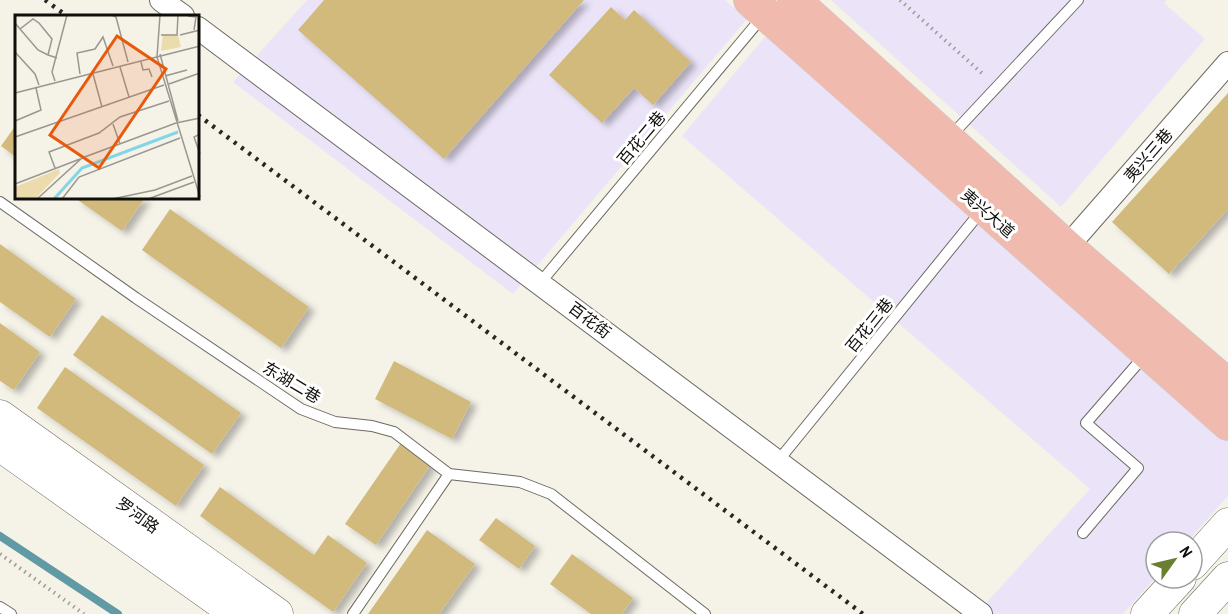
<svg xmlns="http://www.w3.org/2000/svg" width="1228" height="614" viewBox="0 0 1228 614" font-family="'Archivo Narrow','Noto Sans SC',sans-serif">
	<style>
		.commercial { fill: #ebe4f9 }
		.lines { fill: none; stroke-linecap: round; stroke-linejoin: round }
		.stream { stroke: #609aa5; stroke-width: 8 }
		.building { fill: #d1ba7c; filter: url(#shadow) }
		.lane-casing { stroke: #6d6a62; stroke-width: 12 }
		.street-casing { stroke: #6d6a62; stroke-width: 24 }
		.secondary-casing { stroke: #6d6a62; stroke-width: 33 }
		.primary-casing { stroke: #cfcfce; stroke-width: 34 }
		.path { stroke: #9e9c94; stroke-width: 4; stroke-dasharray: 1.5 4.5; stroke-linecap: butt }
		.lane { stroke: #fff; stroke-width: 10 }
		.street { stroke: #fff; stroke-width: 22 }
		.secondary { stroke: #fff; stroke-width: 32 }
		.primary { stroke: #f0bbae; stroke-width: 33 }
		.rail { stroke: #282622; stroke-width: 4.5; stroke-dasharray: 3 6; stroke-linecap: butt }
		.labels { text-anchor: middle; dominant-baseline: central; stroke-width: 6; stroke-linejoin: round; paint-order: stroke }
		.street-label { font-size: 16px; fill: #100e0b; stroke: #fff }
		.inset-river { fill: none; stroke: #82d6e7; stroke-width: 3 }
		.inset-road { fill: none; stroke: #999790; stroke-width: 1.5 }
		.view { fill: #e8590c; fill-opacity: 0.15; stroke: #e8590c; stroke-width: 3 }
		.inset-edge { fill: none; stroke: #100e0b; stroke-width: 3 }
	</style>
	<defs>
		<filter id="shadow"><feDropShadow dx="6" dy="4" stdDeviation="3" flood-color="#0004"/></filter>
	</defs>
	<rect width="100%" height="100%" fill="#f5f2e8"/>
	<path class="commercial" d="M307 0H725L747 19 513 294 233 82Z
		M831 0H1167L1164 3 1205 39 1061 207Z
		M769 32 1228 440V496L1187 542H1156V577L1123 614H976L1090 489 682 136Z"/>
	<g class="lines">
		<path class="stream" d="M0 536 118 614"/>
	</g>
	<path class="building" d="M324 0H584L444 159 298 30Z
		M611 7 625 20 634 10 691 62 653 105 634 88 602 123 549 75Z
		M1228 93V209L1169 274 1112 222Z
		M16 125V157L1 146Z
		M75 198H145L122 231Z
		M170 209 309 307 281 348 142 250Z
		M0 244 76 299 50 337 0 302Z
		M102 315 241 413 212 454 73 355Z
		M0 323 40 352 14 390 0 381Z
		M394 361 471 402 452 439 375 399Z
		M65 367 204 465 176 506 37 408Z
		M401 443 431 464 376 545 345 524Z
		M220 487 314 555 328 535 367 563 333 612 200 516Z
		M496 518 535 546 519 569 479 540Z
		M427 530 475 564 439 614H368Z
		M572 554 633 598 622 614H591L550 584Z"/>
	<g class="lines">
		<defs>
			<path id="lane" d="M949 138 1078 0
				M0 202 136 298 301 409 335 422 372 426 394 432 449 474 520 482 551 494 705 614
				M540 283 763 16
				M778 461 982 210
				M1083 533 1138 468 1086 423 1145 355
				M0 607 11 614
				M353 614 449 474"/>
			<path id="street" d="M161 0 183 16
				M198 28 981 614
				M1067 247 1228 63"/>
			<path id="secondary" d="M0 416 277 614
				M0 445 237 614
				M1192 564 1228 524
				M1147 614 1180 578
				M1195 614 1228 578"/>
			<path id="primary" d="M750 0 1228 424
				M794 0 1067 247 1228 385"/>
		</defs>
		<use href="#lane" class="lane-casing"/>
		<use href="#street" class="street-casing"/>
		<use href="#secondary" class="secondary-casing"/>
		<use href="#primary" class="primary-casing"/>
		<path class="path" d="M900 0 984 75
			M0 554 84 614"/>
		<use href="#lane" class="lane"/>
		<use href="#street" class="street"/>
		<use href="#secondary" class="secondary"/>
		<use href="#primary" class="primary"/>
		<path class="rail" d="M45 0 67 16
			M198 115 863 614"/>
	</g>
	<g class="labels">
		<g class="street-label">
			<text transform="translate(641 138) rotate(-50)">百花二巷</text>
			<text transform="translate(1148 155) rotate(-49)">夷兴三巷</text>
			<text transform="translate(988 213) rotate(41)">夷兴大道</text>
			<text transform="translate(590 320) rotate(37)">百花街</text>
			<text transform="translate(869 325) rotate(-51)">百花三巷</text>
			<text transform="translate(292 382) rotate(31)">东湖二巷</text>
			<text transform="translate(138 515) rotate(36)">罗河路</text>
		</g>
	</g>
	<g transform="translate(15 15)">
		<rect width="184" height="184" fill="#f5f2e8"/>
		<path d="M148 19 163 20 166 32 146 36ZM44 154 45 158 20 184H0V172Z" fill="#ecdbac"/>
		<path class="inset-river" d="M39 184 67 153 163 117"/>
		<path class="inset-road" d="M97 0 101 2 113 47M145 0 142 42 185 182M173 1 181 2 179 15M0 8 5 14 18 4 24 8 37 24 33 40 42 43M5 14 23 35 33 40M146 20H162L163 0M165 20 185 15M0 37 20 59 24 70M145 39 163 106M126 47 128 55 134 54 137 62M105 52 114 82M65 59 62 38 80 34 88 22 98 51M78 59 87 92M150 61 172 55M40 66 37 57 52 0M154 69 185 58M0 78 185 31M0 106 26 95 21 73M98 109 105 129M185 119 179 122 185 139M0 122 149 70M40 153 34 137 84 118 105 102 154 86M0 169 65 144M22 184 67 143 161 108 185 103M47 184 64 162 165 123M97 184 140 175 177 161M133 184 179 167"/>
		<path class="view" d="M102 21 151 54 84 153 35 120Z"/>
		<rect width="184" height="184" class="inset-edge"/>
	</g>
	<g transform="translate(1174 560) rotate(56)"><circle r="28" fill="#ffffff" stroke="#9f9f9d" stroke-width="1.5"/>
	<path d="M0-4.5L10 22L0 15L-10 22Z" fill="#698033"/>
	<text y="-9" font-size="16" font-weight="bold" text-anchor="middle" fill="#100e0b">N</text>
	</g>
</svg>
